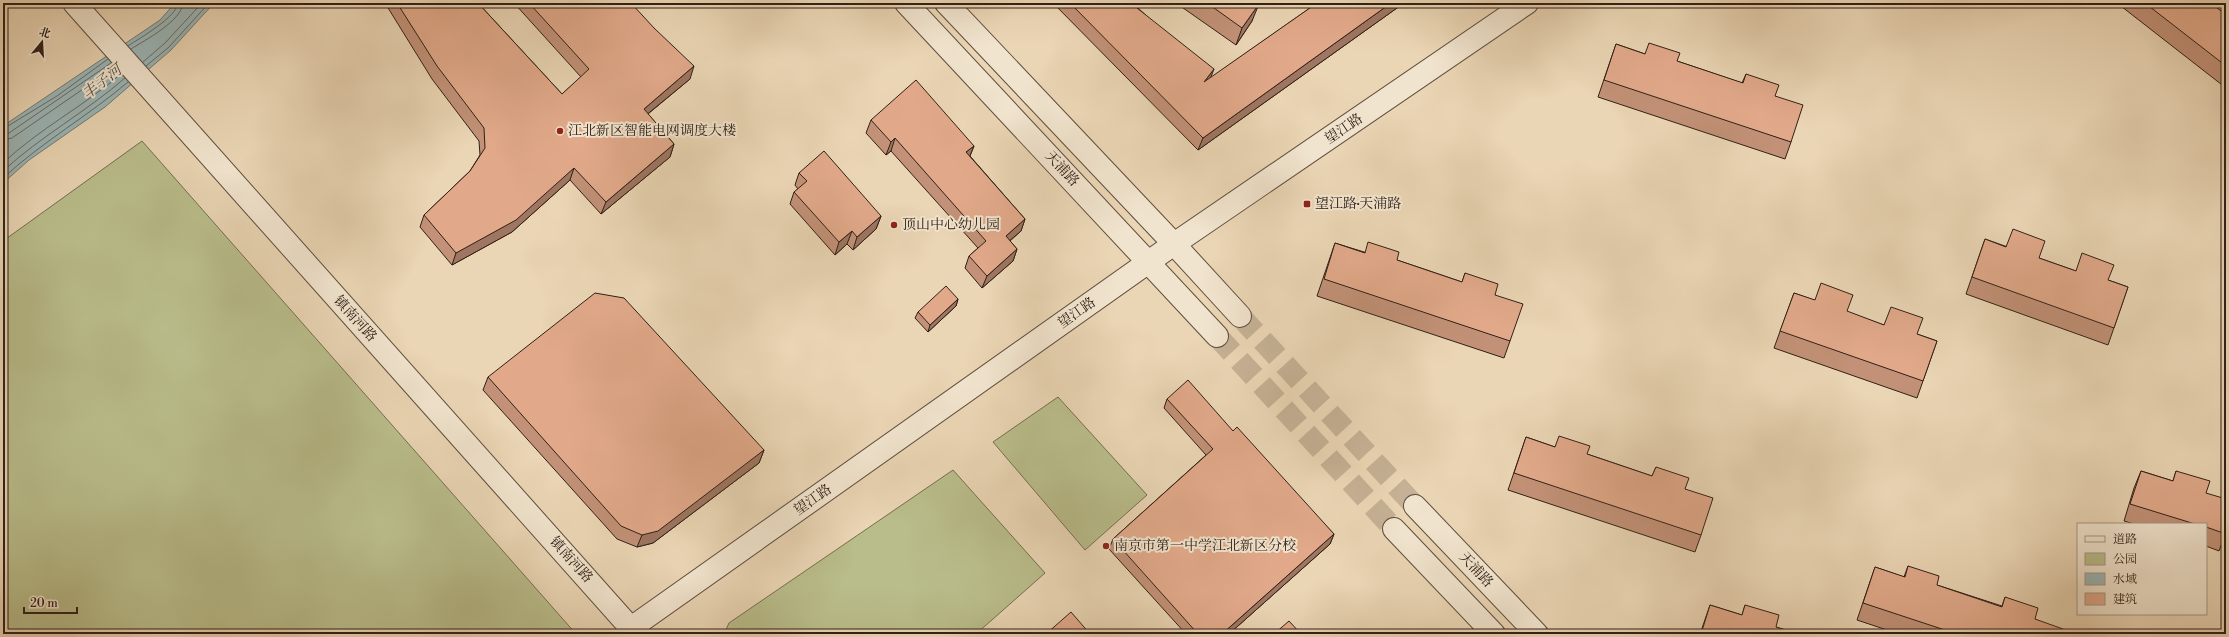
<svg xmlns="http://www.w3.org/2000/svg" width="2229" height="637" viewBox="0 0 2229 637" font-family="'Libre Bodoni','Noto Serif SC',serif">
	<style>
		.green { fill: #b9bd8b; stroke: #756e51 }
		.water { fill: #9bb6b7; stroke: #717a77 }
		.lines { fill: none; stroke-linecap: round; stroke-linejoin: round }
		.shore { stroke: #666b67; stroke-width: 1 }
		.tertiary-tunnel { stroke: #c5b195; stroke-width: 22; stroke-dasharray: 22 11; stroke-linecap: butt }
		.tertiary-casing { stroke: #5f4d3e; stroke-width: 24 }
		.tertiary { stroke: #f1e4ce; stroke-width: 22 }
		.wall { fill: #c29177; stroke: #312017 }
		.shaded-wall { fill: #9e7661; stroke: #312017 }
		.building { fill: #e1a98a; stroke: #312017 }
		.poi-dot { fill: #8f2418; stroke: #f1e4ce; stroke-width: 1.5 }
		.labels { text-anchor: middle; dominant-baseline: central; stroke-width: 4; stroke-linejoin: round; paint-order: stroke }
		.street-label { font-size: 14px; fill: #312017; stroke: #f1e4ce }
		.poi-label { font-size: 14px; fill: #312017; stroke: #f1e4ce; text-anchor: start }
		.water-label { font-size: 15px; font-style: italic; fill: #514d47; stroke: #f1e4ce }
	</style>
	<rect width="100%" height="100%" fill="#ead5b4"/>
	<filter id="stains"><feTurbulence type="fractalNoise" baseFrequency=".005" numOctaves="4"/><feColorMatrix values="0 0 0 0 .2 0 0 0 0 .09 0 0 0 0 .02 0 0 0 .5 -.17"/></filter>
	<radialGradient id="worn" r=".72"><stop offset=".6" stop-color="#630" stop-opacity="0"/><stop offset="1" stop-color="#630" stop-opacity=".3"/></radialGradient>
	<path class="green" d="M142 141 576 634H3V241Z
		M1058 397 1147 495 1085 550 993 442Z
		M953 470 1045 573 976 634H724L729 623Z"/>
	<path class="water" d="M175 3H214L171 50 105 107 29 160 3 183V126L160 20Z"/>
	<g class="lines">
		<path class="shore" d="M128 46C141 37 176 18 178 3
			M131 49C145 40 182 21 183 3
			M143 62 165 43 202 3
			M146 66 169 47 209 3
			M3 129 57 96 108 59
			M3 134 9 133 111 63
			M3 140 12 138 115 67
			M3 163C39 129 84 106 121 74
			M3 171C41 136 86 112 125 78
			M3 178C42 142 88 116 128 82"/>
		<path class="tertiary-tunnel" d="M1240 316 1415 506
			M1217 336 1394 529"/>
		<defs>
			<path id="tertiary" d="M74 3 636 634
				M906 3 1217 336
				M946 3 1174 244 1240 316
				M1415 506 1537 634
				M1394 529 1494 634
				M631 628 1174 244 1527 3"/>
		</defs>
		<use href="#tertiary" class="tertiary-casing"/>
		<use href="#tertiary" class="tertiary"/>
	</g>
	<path class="wall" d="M385 3H478L562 94 581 77 514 3H631L690 79 648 114 674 144 670 157 601 214 570 180 512 232 452 265 420 227 424 215 470 171 480 155 479 141 432 79Z
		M1053 3H1133L1211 78 1317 3H1404L1198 150Z
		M1176 3H1256L1252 21 1236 45Z
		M2117 3H2211L2226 15V88Z
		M1616 44 1645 54 1677 61 1742 83 1746 74 1775 96 1791 142 1785 159 1598 97Z
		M871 120 974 146 970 156 1025 219 1021 231 1010 241 1017 249 1013 261 982 288 965 268 969 256 978 248 891 151 886 155 866 133Z
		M799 173 881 216 876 229 853 250 847 244 835 255 790 204 794 192 798 189 795 185Z
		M1985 239 2076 271 2108 280 2128 287 2108 345 1966 294Z
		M1335 243 1364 252 1397 260 1462 282 1465 273 1495 295 1510 341 1504 358 1317 296Z
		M1794 293 1884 325 1917 334 1937 341 1917 398 1774 348Z
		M958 299 956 306 928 332 915 318 918 312Z
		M488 377 764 450 759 463 653 543 637 547 617 539 483 390Z
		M1167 399 1233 431 1334 534 1330 544 1229 634H1186L1109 549 1113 539 1206 455 1164 408Z
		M1526 437 1555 447 1587 454 1652 476 1656 467 1685 489 1701 535 1695 552 1508 490Z
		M2141 471 2173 481 2176 471 2206 493 2226 532 2219 551 2206 546V524H2134L2124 521 2134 488Z
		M1908 566 1937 585 2002 606 2005 597 2035 619 2061 634H1899L1857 620 1875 567 1904 577Z
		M1710 605 1742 615 1745 605 1776 627 1798 634H1700Z"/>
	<path class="shaded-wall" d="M1391 3H1404L1198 150 1203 138Z
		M1259 4 1252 21 1236 45 1242 28Z
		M694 66 690 79 639 121 644 109Z
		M1214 69 1209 82H1204Z
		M895 138 891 151 886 155 891 142Z
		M674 144 670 157 601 214 606 202Z
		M974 146 969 158 966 152Z
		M574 168 570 180 512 232 452 265 456 253Z
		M881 216 876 229 853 250 857 237Z
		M1025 219 1021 231 1001 248 1006 236Z
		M852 231 847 244 835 255 839 242Z
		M1017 249 1013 261 982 288 987 276Z
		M958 299 956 306 928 332 930 325Z
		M764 450 759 463 653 543 637 547 642 535Z
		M1334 534 1330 544 1229 634H1222Z"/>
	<path class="building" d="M397 3H478L562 94 589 69 529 3H631L654 28 694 66 644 109 674 144 606 202 574 168 516 220 456 253 424 215 470 171 485 148 484 128 437 66Z
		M1070 3H1133L1137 8 1214 69 1204 82 1317 3H1391L1203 138Z
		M1207 3H1256L1259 4 1242 28Z
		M2145 3H2211L2226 15V66Z
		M1649 43 1680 53 1677 61 1743 83 1746 74 1779 85 1775 96 1803 105 1791 142 1604 80 1616 44 1645 54Z
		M916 80 974 146 966 152 1025 219 1006 236 1017 249 987 276 969 256 986 241 895 138 891 142 871 120Z
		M824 151 881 216 857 237 852 231 839 242 794 192 807 181 799 173Z
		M2013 229 2045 241 2039 258 2076 271 2082 253 2114 265 2108 280 2128 287 2114 328 1972 277 1985 239 2006 247Z
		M1368 242 1399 252 1397 260 1462 282 1465 273 1498 284 1495 295 1523 304 1510 341 1324 279 1335 243 1365 253Z
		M1821 283 1853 295 1847 311 1884 325 1891 307 1923 318 1917 334 1937 341 1923 381 1780 331 1794 293 1815 300Z
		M946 286 958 299 930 325 918 312Z
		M595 293 624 298 764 450 658 531 642 535 621 526 488 377Z
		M1188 380 1233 431 1237 427 1334 534 1222 634H1198L1113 539 1213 449 1167 399Z
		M1559 436 1590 446 1587 454 1652 476 1656 467 1689 478 1685 489 1713 498 1701 535 1514 473 1526 437 1555 447Z
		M2141 471 2173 481 2176 471 2210 481 2206 493 2226 499V534L2206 527V524H2195L2130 504Z
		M1908 566 1939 576 1937 585 2002 607 2005 597 2038 608 2035 619 2063 629 2061 634H1957L1863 603 1875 567 1905 577Z
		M1710 605 1742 615 1745 605 1779 615 1776 627 1798 634H1701Z
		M1071 612 1090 634H1046Z
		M1289 621 1301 634H1274Z
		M1031 630 1034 634H1026Z"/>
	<g class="poi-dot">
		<circle cx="560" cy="131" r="4"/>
		<rect x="1303" y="200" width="8" height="8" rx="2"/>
		<circle cx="894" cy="225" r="4"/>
		<circle cx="1106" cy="546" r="4"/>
	</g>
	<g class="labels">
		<g class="street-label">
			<text transform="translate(1344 129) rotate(-34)">望江路</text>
			<text transform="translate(1062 169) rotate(47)">天浦路</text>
			<text transform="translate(1077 313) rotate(-35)">望江路</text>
			<text transform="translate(355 319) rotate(48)">镇南河路</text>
			<text transform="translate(813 500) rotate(-35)">望江路</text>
			<text transform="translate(571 560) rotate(48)">镇南河路</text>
			<text transform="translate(1476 570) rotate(47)">天浦路</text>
		</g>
		<g class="poi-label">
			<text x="568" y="131">江北新区智能电网调度大楼</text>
			<text x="1315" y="204">望江路·天浦路</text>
			<text x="902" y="225">顶山中心幼儿园</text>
			<text x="1114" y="546">南京市第一中学江北新区分校</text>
		</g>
		<g class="water-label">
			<text transform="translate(102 82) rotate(-38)">丰子河</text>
		</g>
	</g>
	<rect width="2229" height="637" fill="none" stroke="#ead5b4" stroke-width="16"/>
	<rect x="4" y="4" width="2221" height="629" fill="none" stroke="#312017" stroke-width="2"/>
	<rect x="8" y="8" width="2213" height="621" fill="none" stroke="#312017"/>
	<rect x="2077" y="523" width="130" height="92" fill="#f1e4ce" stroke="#a49685"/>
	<rect x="2085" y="536" width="20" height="6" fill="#f1e4ce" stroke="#a49685"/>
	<text x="2113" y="543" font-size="12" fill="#312017">道路</text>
	<rect x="2085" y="553" width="20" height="12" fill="#b9bd8b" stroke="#a49685"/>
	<text x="2113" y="563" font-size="12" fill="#312017">公园</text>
	<rect x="2085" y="573" width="20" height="12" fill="#9bb6b7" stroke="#a49685"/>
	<text x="2113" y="583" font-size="12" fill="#312017">水域</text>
	<rect x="2085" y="593" width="20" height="12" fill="#e1a98a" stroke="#a49685"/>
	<text x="2113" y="603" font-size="12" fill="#312017">建筑</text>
	<g transform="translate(42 42) rotate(18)" stroke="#f1e4ce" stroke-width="3" paint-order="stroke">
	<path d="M0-3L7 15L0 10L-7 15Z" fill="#312017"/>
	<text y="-6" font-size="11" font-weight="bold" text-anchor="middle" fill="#312017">北</text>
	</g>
	<path d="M24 607v6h53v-6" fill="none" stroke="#312017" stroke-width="2"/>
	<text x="30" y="607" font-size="12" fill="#312017" stroke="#f1e4ce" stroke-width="3" paint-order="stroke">20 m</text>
	<rect width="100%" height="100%" filter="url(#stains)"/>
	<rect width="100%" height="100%" fill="url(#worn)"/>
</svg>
